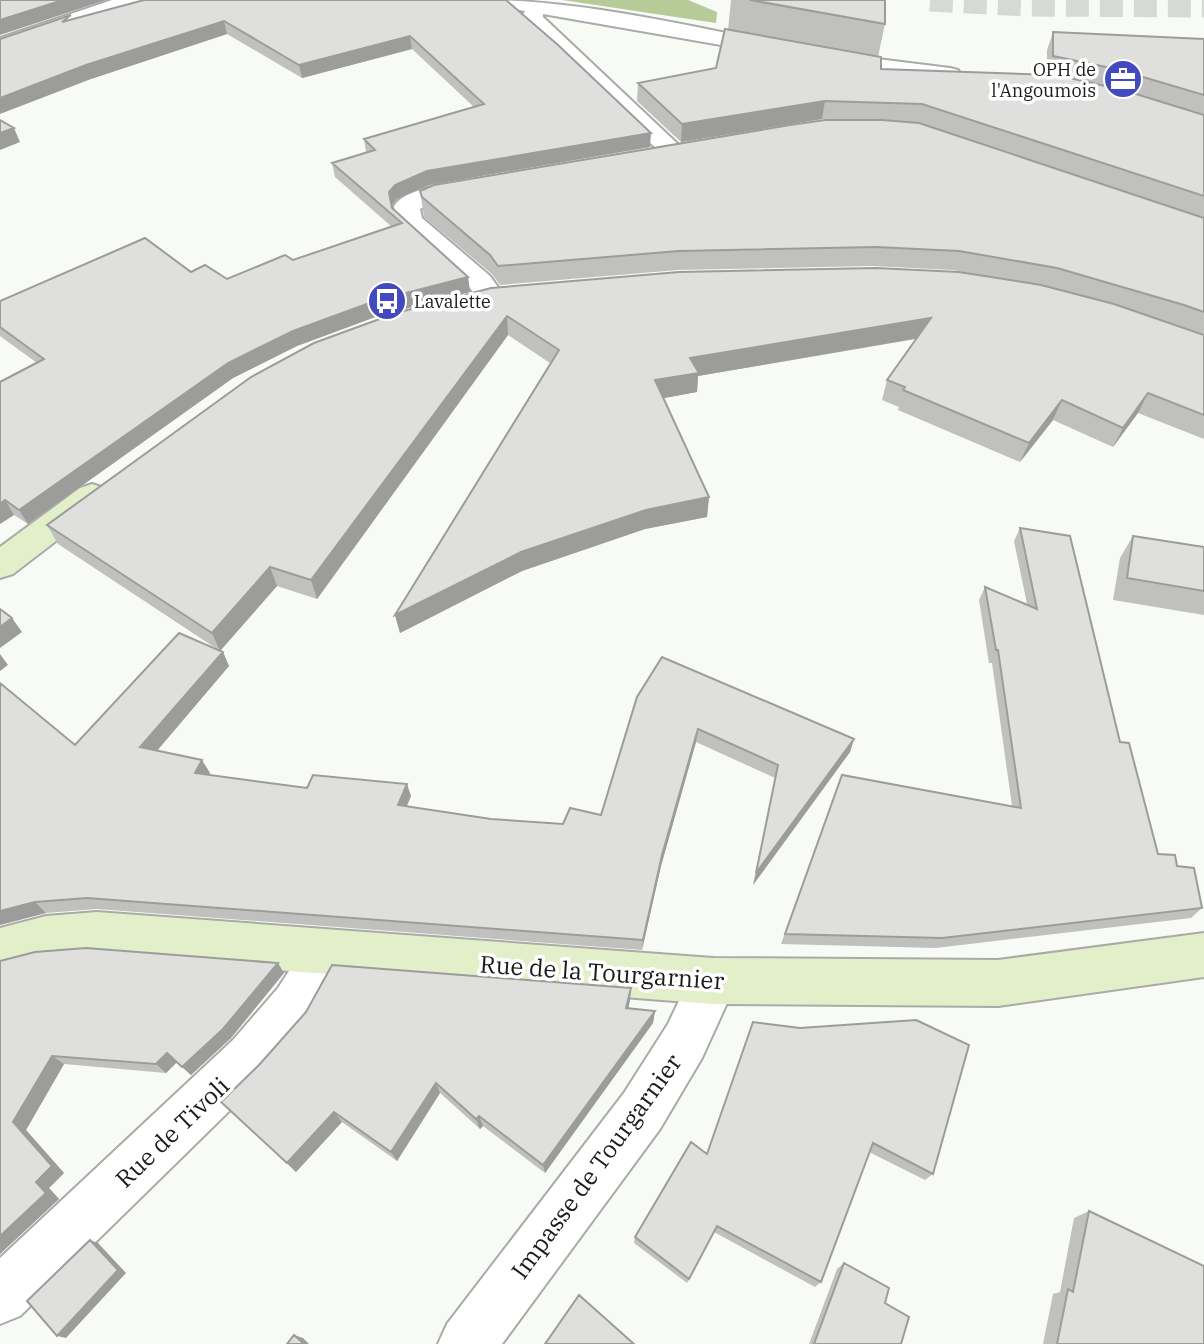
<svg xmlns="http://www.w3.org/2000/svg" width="1204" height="1344" viewBox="0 0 1204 1344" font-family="'IBM Plex Serif',serif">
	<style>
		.forest { fill: #b7cb98 }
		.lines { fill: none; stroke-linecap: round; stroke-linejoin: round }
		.secondary-tunnel { stroke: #d7d9d5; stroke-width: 23; stroke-dasharray: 23 11; stroke-linecap: butt }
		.street-casing { stroke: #a9aba8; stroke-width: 4 }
		.secondary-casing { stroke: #a9aba8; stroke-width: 4 }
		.street { fill: #fff; fill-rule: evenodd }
		.secondary { fill: #e2efc8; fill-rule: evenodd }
		.wall { fill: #c0c1be }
		.shaded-wall { fill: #9c9d9b }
		.building { fill: #dfe0dd; stroke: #9c9d9b; stroke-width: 2 }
		.labels { text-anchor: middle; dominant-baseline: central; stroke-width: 7; stroke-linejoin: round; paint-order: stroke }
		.far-poi-label { font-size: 18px; fill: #1b1c1a; stroke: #fff; text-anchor: end }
		.near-street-label { font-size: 24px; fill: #1b1c1a; stroke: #fff }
	</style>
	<rect width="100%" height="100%" fill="#f8faf6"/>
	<path class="forest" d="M562 0H688L717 12 716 23Z"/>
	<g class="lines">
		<path class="secondary-tunnel" d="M930 0 1027 5 1204 6"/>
		<defs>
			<path id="street" d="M112 0H141L138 4 0 51V38Z
				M481 0C579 0 677 24 773 42L780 44 784 48 780 52 773 54 543 14V17L683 149 687 154 683 159 675 161 667 159 528 25 522 16 525 11 484 4Z
				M829 53 950 68 958 70 961 75 958 80 950 82 821 64 818 59 821 54Z
				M471 182 480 184 483 189 480 194 435 202 420 209 422 218 490 276 505 297 501 303 491 305 481 303 470 288 396 221 394 206C408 186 449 185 471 182Z
				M327 931 343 937 350 953 312 1022 267 1074 20 1316 0 1324V1258L233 1040 278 988 311 937Z
				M713 958 730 965 737 981 702 1058 660 1129 502 1344H438L447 1324 624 1093 668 1024 696 965Z"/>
			<path id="secondary" d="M92 484 104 488 109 496 104 504 13 574 0 578V547L80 488Z
				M97 912 713 958 998 960 1204 933V977L998 1006 713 1004 97 956 46 960 0 972V928L46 916Z"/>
		</defs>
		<use href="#street" class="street-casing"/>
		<use href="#secondary" class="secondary-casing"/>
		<use href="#street" class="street"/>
		<use href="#secondary" class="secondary"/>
	</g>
	<path class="wall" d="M506 0 650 147 429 185 397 199 391 206 392 209 468 277 470 292 378 316 297 346 233 378 28 524 14 515 0 524V382L37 363 0 336V301L191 272 227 279 293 260 392 227 335 177 332 163 366 152 364 139 474 107 412 49 302 78 227 34 91 79 71 15 72 19Z
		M731 0H885V24L878 57 881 69 1053 75 1047 74V50L1053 32 1204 39V439L1138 413 1113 447 1053 420 1020 462 898 410 899 407 882 400 887 380 916 339 698 376 697 392 663 398 709 497 707 517 645 529 522 571 400 633 395 615 550 363 508 335 317 599 277 586 220 651 223 652 229 666 157 751 210 773 209 775 307 788 411 796 407 806 491 819 563 824 601 815 637 697 854 739 850 752 753 885 775 778 696 742 661 866 642 950 97 909 46 913 0 925 75 745 220 651 58 544 47 525 396 313 1007 280 953 270 872 266 678 270 500 285 492 274 424 217 420 191 839 120 822 119 681 142 637 101 638 83 716 68 728 30Z
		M1020 528 1120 742 1158 854 1177 866 1202 908 1191 918 936 948 781 944 842 775 1012 806 992 663H989L979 600 985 587 1027 604 1014 541Z
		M1133 536 1204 547V615L1113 600 1120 558Z
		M0 961 284 973 231 1038 191 1075 177 1062 166 1073 64 1064 26 1130 64 1173 49 1188 59 1199 0 1254Z
		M630 1000 628 1008 655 1011 653 1023 545 1173 483 1126 480 1129 440 1093 397 1161 342 1122 296 1172 221 1102Z
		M800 1028 933 1174 925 1180 869 1152 821 1282 815 1287 714 1232 687 1283 634 1243 635 1237 707 1154Z
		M1089 1211 1204 1344H1043L1053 1294 1060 1292 1074 1218Z
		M844 1263 885 1303 901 1344H809L837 1269Z"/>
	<path class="shaded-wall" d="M63 0H106L0 35V20Z
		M224 21 227 34 91 79 0 114V98L86 65Z
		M410 36 412 49 302 78 299 65Z
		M825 101 822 119 681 142 682 124Z
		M14 128 20 142 0 150V133Z
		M651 133 650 147 429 185 397 199 391 206 394 223 389 192 395 185 427 171Z
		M468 277 470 292 378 316 297 346 233 378 28 524 19 510 228 363 293 331 375 301Z
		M507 316 508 335 317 599 311 580Z
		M931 318 925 337 698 376 697 392 654 400 655 380 690 358Z
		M1148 393 1138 413 1113 447 1123 428Z
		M1062 400 1053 420 1020 462 1029 443Z
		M709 497 707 517 645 529 522 571 400 633 395 615 521 552 646 510Z
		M5 500 14 515 0 524V504Z
		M270 567 277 586 220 651 212 633Z
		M12 618 22 632 0 648V627Z
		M223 652 229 666 149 760 140 747Z
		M0 654 8 665 0 671Z
		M698 729 696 742 661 866 642 950 643 940 662 855Z
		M854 739 850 752 753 885 756 873Z
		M202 760 210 773 202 785 195 773Z
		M407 784 411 796 402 817 398 805Z
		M35 902 46 913 0 925V911Z
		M278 963 284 973 231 1038 191 1075 182 1067Z
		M631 988 630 1000 626 1020V1008Z
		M655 1011 653 1023 545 1173 543 1165Z
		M167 1053 177 1062 166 1073 156 1064Z
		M52 1056 64 1064 26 1130 64 1173 49 1188 59 1199 0 1254V1236L36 1182 13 1122Z
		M436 1083 440 1093 397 1161 391 1152Z
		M334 1112 342 1122 296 1172 287 1163Z
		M479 1116 483 1126 480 1129 476 1119Z
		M90 1240 98 1243 126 1273 66 1338 57 1336Z
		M294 1335 303 1338 309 1344H304Z"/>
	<path class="building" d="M0 0H63L0 20Z
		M144 0H506L558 45 651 133 427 171 395 185 389 192 392 208 468 277 375 301 293 331 228 363 19 510 5 500 0 504V382L44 359 0 327V301L145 238 191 272 205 265 227 279 285 255 293 260 402 223 332 163 375 150 364 139 484 104 410 36 299 65 224 21 86 65 0 98V39L71 15 62 22Z
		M750 0H885V24Z
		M725 29 881 57V69L1056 75 1123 90 1204 115V196L922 104 825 101 682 124 638 83 716 68Z
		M1053 32 1204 39V95L1116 69 1053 56Z
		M0 120 14 128 0 133Z
		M825 120H882L919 123 1204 218V312L1184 305 1057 268 959 251 876 247 679 251 498 266 490 255 422 197 420 191 434 185 790 125Z
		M876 268 959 272 1041 285 1114 304 1204 335V415L1148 393 1123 428 1062 400 1029 443 903 390 905 387 887 380 931 318 690 358 699 373 655 380 709 497 646 510 521 552 395 615 559 350 507 316 311 580 270 567 212 633 47 525 251 377 314 343 396 313 491 288 679 272Z
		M1020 528 1070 536 1120 742 1129 743 1158 854 1175 855 1177 866 1194 868 1202 908 942 938 785 934 842 775 1021 808 998 650H996L985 587 1037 609Z
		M1133 536 1204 547V591L1127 578Z
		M0 609 12 618 0 627Z
		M179 633 223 652 140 747 202 760 195 773 307 788 313 775 407 784 398 805 491 819 563 824 570 808 601 815 637 697 662 657 854 739 756 873 778 765 698 729 662 855 643 940 87 898 35 902 0 911V683L75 745Z
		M86 948 278 963 223 1029 182 1067 167 1053 156 1064 52 1056 13 1122 52 1166 36 1182 46 1193 0 1236V961L35 952Z
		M332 965 631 988 626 1008 655 1011 543 1165 479 1116 476 1119 436 1083 391 1152 334 1112 287 1163 221 1102 259 1065 306 1012Z
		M916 1020 969 1045 933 1174 873 1143 821 1282 717 1226 689 1279 635 1237 691 1142 707 1154 753 1022 800 1028Z
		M1089 1211 1204 1266V1344H1057L1068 1289 1073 1292Z
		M90 1240 118 1270 57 1336 27 1301Z
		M844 1263 889 1288 885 1303 909 1317 901 1344H814Z
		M579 1295 634 1344H545Z
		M294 1335 304 1344H287Z"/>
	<defs>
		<symbol id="office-disc" viewBox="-11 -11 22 22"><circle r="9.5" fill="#4349be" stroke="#fff"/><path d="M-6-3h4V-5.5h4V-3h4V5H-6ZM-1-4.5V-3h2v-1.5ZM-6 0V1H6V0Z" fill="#fff"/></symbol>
		<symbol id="bus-disc" viewBox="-11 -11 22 22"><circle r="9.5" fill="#4349be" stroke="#fff"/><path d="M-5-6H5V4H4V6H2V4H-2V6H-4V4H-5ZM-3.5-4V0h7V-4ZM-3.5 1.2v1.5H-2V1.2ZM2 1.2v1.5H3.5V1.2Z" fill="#fff"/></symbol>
	</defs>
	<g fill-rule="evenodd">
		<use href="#office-disc" x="1101" y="57" width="44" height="44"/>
		<use href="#bus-disc" x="365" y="279" width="44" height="44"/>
	</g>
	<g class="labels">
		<g class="far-poi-label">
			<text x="1096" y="69">OPH de<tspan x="1096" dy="21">l'Angoumois</tspan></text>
			<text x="414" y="301" text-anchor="start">Lavalette</text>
		</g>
		<g class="near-street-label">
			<text transform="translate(602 972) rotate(4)">Rue de la Tourgarnier</text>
			<text transform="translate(172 1132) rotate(-44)">Rue de Tivoli</text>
			<text transform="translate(596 1166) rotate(-54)">Impasse de Tourgarnier</text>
		</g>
	</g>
</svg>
